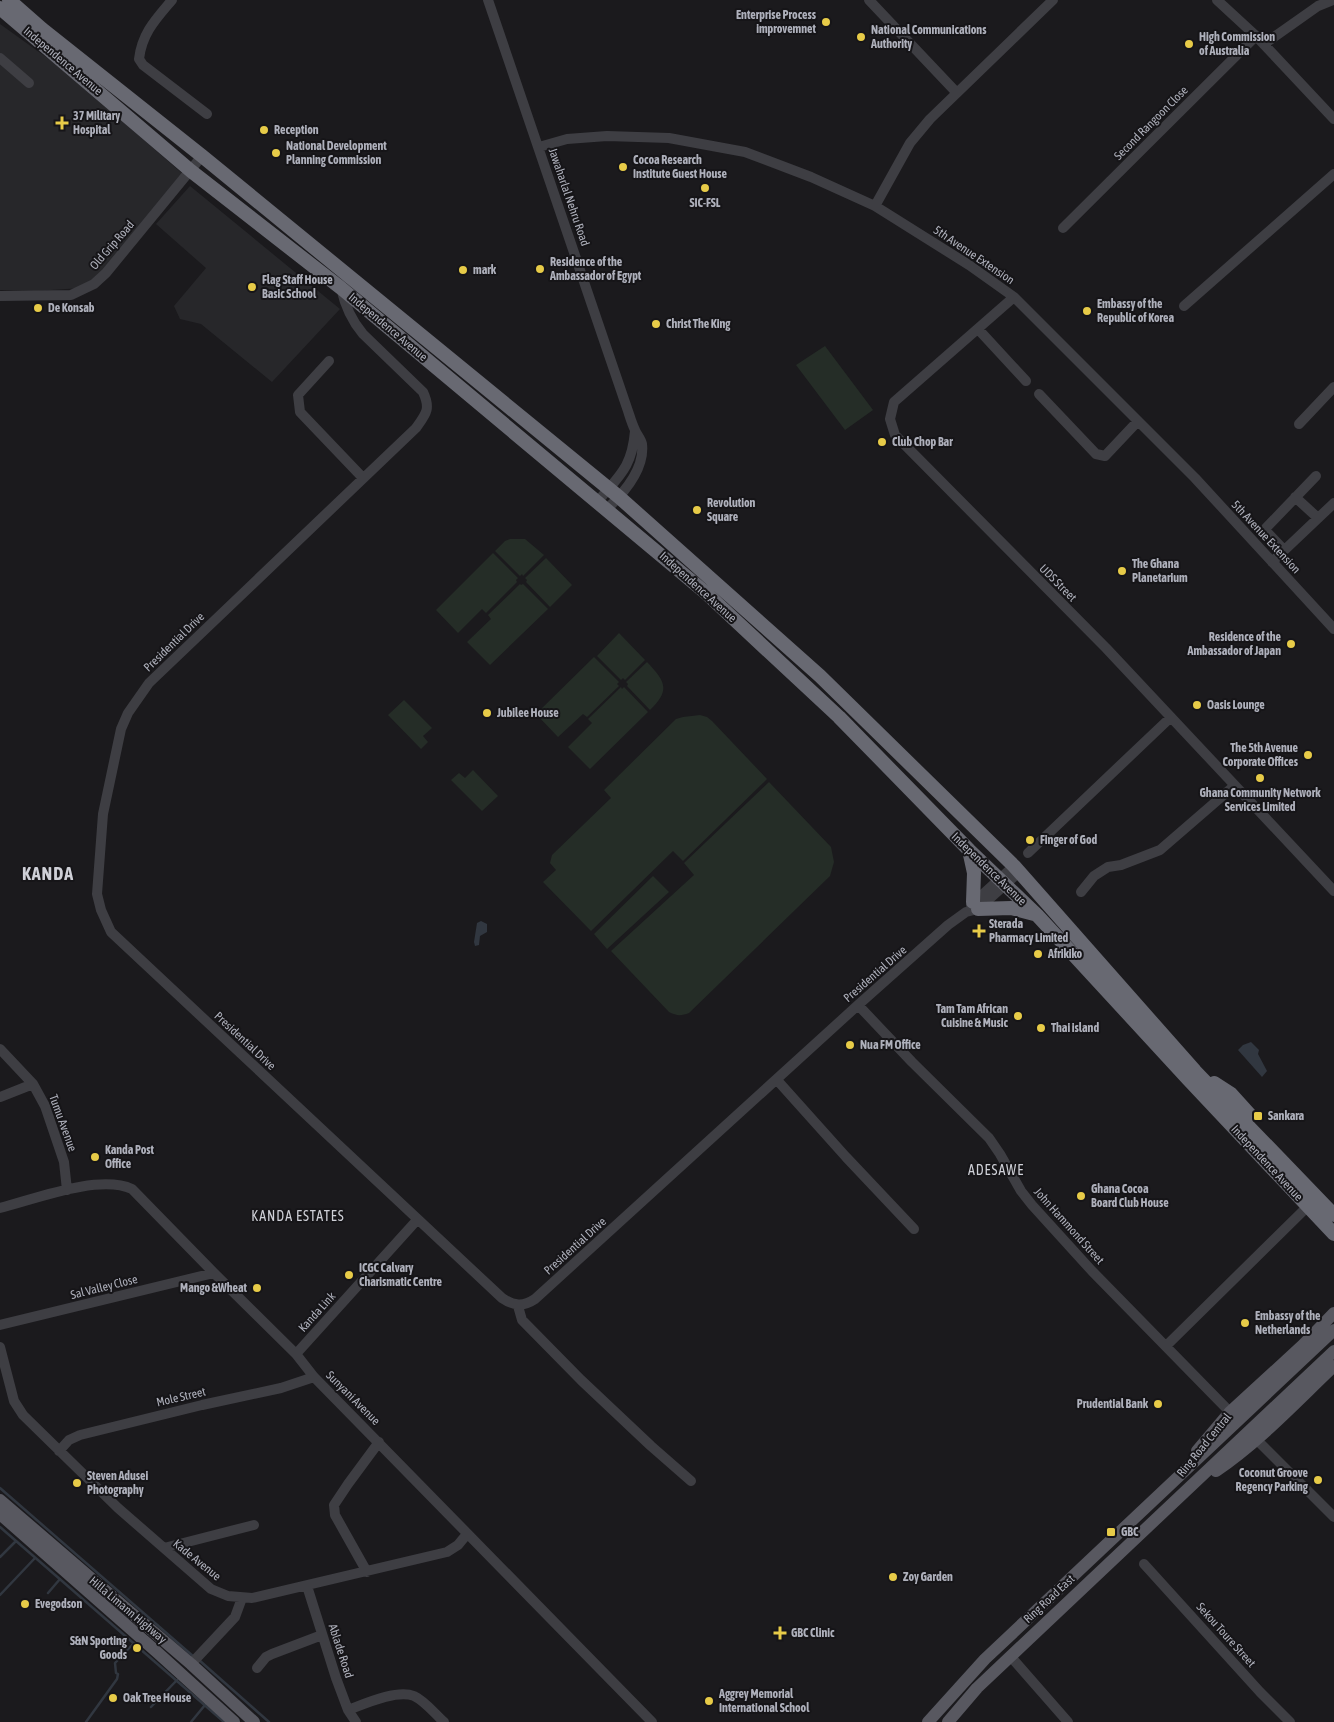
<svg xmlns="http://www.w3.org/2000/svg" width="1334" height="1722" viewBox="0 0 1334 1722" font-family="'Asap Condensed',sans-serif">
	<style>
		.built { fill: #27272a }
		.green { fill: #252d27 }
		.water { fill: #313740 }
		.lines { fill: none; stroke-linecap: round; stroke-linejoin: round }
		.stream { stroke: #313740; stroke-width: 2.5 }
		.minor { stroke: #3e3e43; stroke-width: 10 }
		.major { stroke: #585860; stroke-width: 12 }
		.highway { stroke: #686972; stroke-width: 14 }
		.poi-dot { fill: #e7cb48; stroke: #161518; stroke-width: 2 }
		.labels { text-anchor: middle; dominant-baseline: central; stroke-width: 4; stroke-linejoin: round; paint-order: stroke }
		.poi-label { font-size: 12px; font-weight: bold; fill: #aeb0bb; stroke: #161518; text-anchor: start }
		.street-label { font-size: 12px; fill: #aeb0bb; stroke: #161518 }
		.neighbourhood-label { font-size: 14px; letter-spacing: 1px; fill: #cfd0d7; stroke: #161518 }
		.district-label { font-size: 18px; font-weight: bold; letter-spacing: 1px; fill: #cfd0d7; stroke: #161518 }
	</style>
	<rect width="100%" height="100%" fill="#1b1a1d"/>
	<path class="built" d="M0 24 64 70 184 175 103 273 82 288 35 291 0 290Z
		M190 186 340 309 272 382 201 324 180 319 174 306 206 268 156 224Z"/>
	<path class="green" d="M825 346 873 410 845 430 796 365Z
		M510 539H525L544 555 523 576 522 574 520 576 495 551 505 541Z
		M493 553 518 578 516 580 517 582 486 613 482 609 458 633 436 610Z
		M546 558 572 585 550 607 526 582 527 580 525 578Z
		M520 584 521 585 523 584 548 609 490 665 467 642 491 619 488 615Z
		M619 633 645 660 625 680 623 678 621 680 597 656Z
		M594 657 619 682 617 684 619 686 587 717 583 714 558 737 536 714Z
		M647 662C665 681 671 690 650 710L627 686 628 684 626 682Z
		M621 687 622 689 624 687 648 712 590 769 568 747 592 723 588 719Z
		M404 700 432 728 423 736 428 742 421 749 388 715Z
		M700 715 707 717 712 721 767 779 683 861 673 851 591 931 543 882 556 870 550 863 552 855 611 798 604 790 676 719 683 717Z
		M473 770 498 796 482 811 451 780 459 773 465 778Z
		M769 782 831 847 834 862 830 876 689 1013C681 1016 677 1016 669 1012L611 951 694 875 684 863Z
		M653 876 669 892 607 949 594 934Z"/>
	<path class="water" d="M481 921 487 924V932L480 936 479 945 475 946 474 942 477 923Z
		M1251 1042 1259 1050 1258 1054 1267 1071 1262 1077 1238 1050 1243 1045Z"/>
	<g class="lines">
		<path class="stream" d="M0 1488 194 1657
			M0 1527 224 1722
			M0 1557 16 1541
			M48 1593 60 1579
			M0 1595 35 1558
			M199 1660 269 1722
			M151 1707 177 1680
			M86 1722 117 1679 118 1674 116 1673 115 1663 134 1643
			M191 1722 205 1705"/>
		<path class="minor" d="M172 0C156 19 142 33 139 59L143 65 207 114
			M488 0 628 411C630 417 632 424 635 430 637 435 641 439 642 444 645 469 624 493 607 509
			M869 0 956 92
			M1217 0 1256 36 1334 119
			M1264 44 1318 6 1333 0
			M0 58 29 83
			M539 147 567 139 607 136 669 138 745 152 811 177 875 206 969 265 1014 297 1195 478 1334 629
			M875 206 910 143 930 119 1053 0
			M1063 228 1256 36
			M341 288C345 306 351 320 363 334L423 392C431 409 426 414 416 428L149 683 128 713 121 729 103 814 97 894 101 910 111 932 502 1298C514 1306 523 1307 535 1299L858 1005 948 925 966 912 978 909 1019 872
			M0 296 71 295 94 284 106 273 202 156
			M1014 297 894 402 890 419 895 435 1106 648 1334 891
			M1184 306 1334 174
			M978 329 1026 381
			M329 361 298 395 300 412 363 478
			M1039 394 1096 454 1105 456 1138 421
			M1299 424 1334 387
			M1295 497 1318 518
			M598 501C620 475 632 467 635 431
			M1284 550 1266 531V528L1316 476
			M1272 562 1334 503
			M1028 853 1170 718
			M1081 892 1094 876 1108 867 1121 865 1160 850 1234 786
			M971 905 1014 866
			M858 1005 912 1062 989 1138 1000 1154 1021 1191 1032 1205 1092 1271 1230 1412
			M0 1049 33 1084 45 1106 64 1162 67 1190
			M777 1080 846 1157 914 1229
			M0 1097 33 1084
			M0 1208C35 1199 99 1174 132 1189L214 1273 296 1354 314 1377 652 1722
			M518 1306 522 1320 581 1380 651 1446 691 1481
			M0 1325 214 1273
			M1166 1346 1303 1211
			M0 1347 14 1401 23 1415 118 1508 211 1589 228 1596 252 1598 447 1552 458 1545 467 1534
			M296 1354 417 1220
			M1257 1440 1334 1517
			M59 1451 69 1440 80 1435 202 1405 281 1388 314 1377
			M164 1548 254 1525
			M1144 1564 1260 1692 1290 1722
			M367 1572 335 1515 334 1505 348 1484 379 1442
			M307 1586 336 1678 348 1710 356 1722
			M1011 1657 1068 1722
			M191 1664 235 1617 242 1598
			M257 1668 266 1657 272 1654 322 1635
			M348 1710C364 1704 397 1689 414 1696 425 1701 435 1714 444 1722"/>
		<path class="major" d="M1197 1451 1230 1412 1303 1345 1334 1313
			M1216 1471C1260 1441 1296 1402 1334 1366
			M0 1500 191 1664 254 1722
			M0 1514 158 1653 234 1722
			M928 1722 985 1659 1334 1330
			M948 1722 977 1688 1334 1351"/>
		<path class="highway" d="M9 0 42 29 202 156 619 497 820 676 1014 866 1195 1071 1334 1215
			M0 8 191 171 341 288 706 593 839 717 969 850 1037 915 1188 1079 1334 1234
			M969 850 974 873 973 902
			M978 909 1011 908 1034 914
			M1214 1083 1231 1094 1250 1115"/>
	</g>
	<g class="poi-dot">
		<circle cx="826" cy="22" r="5"/>
		<circle cx="861" cy="37" r="5"/>
		<circle cx="1189" cy="44" r="5"/>
		<path d="M59.5 115.5h5v5h5v5h-5v5h-5v-5h-5v-5h5z"/>
		<circle cx="264" cy="130" r="5"/>
		<circle cx="276" cy="153" r="5"/>
		<circle cx="623" cy="167" r="5"/>
		<circle cx="705" cy="188" r="5"/>
		<circle cx="540" cy="269" r="5"/>
		<circle cx="463" cy="270" r="5"/>
		<circle cx="252" cy="287" r="5"/>
		<circle cx="38" cy="308" r="5"/>
		<circle cx="1087" cy="311" r="5"/>
		<circle cx="656" cy="324" r="5"/>
		<circle cx="882" cy="442" r="5"/>
		<circle cx="697" cy="510" r="5"/>
		<circle cx="1122" cy="571" r="5"/>
		<circle cx="1291" cy="644" r="5"/>
		<circle cx="1197" cy="705" r="5"/>
		<circle cx="487" cy="713" r="5"/>
		<circle cx="1308" cy="755" r="5"/>
		<circle cx="1260" cy="778" r="5"/>
		<circle cx="1030" cy="840" r="5"/>
		<path d="M976.5 923.5h5v5h5v5h-5v5h-5v-5h-5v-5h5z"/>
		<circle cx="1038" cy="954" r="5"/>
		<circle cx="1018" cy="1016" r="5"/>
		<circle cx="1041" cy="1028" r="5"/>
		<circle cx="850" cy="1045" r="5"/>
		<rect x="1253" y="1111" width="10" height="10" rx="2.5"/>
		<circle cx="95" cy="1157" r="5"/>
		<circle cx="1081" cy="1196" r="5"/>
		<circle cx="349" cy="1275" r="5"/>
		<circle cx="257" cy="1288" r="5"/>
		<circle cx="1245" cy="1323" r="5"/>
		<circle cx="1158" cy="1404" r="5"/>
		<circle cx="1318" cy="1480" r="5"/>
		<circle cx="77" cy="1483" r="5"/>
		<rect x="1106" y="1527" width="10" height="10" rx="2.5"/>
		<circle cx="893" cy="1577" r="5"/>
		<circle cx="25" cy="1604" r="5"/>
		<path d="M777.5 1625.5h5v5h5v5h-5v5h-5v-5h-5v-5h5z"/>
		<circle cx="137" cy="1648" r="5"/>
		<circle cx="113" cy="1698" r="5"/>
		<circle cx="709" cy="1701" r="5"/>
	</g>
	<g class="labels">
		<g class="poi-label">
			<text x="816" y="15" text-anchor="end">Enterprise Process<tspan x="816" dy="14">improvemnet</tspan></text>
			<text x="871" y="30">National Communications<tspan x="871" dy="14">Authority</tspan></text>
			<text x="1199" y="37">High Commission<tspan x="1199" dy="14">of Australia</tspan></text>
			<text x="73" y="116">37 Military<tspan x="73" dy="14">Hospital</tspan></text>
			<text x="274" y="130">Reception</text>
			<text x="286" y="146">National Development<tspan x="286" dy="14">Planning Commission</tspan></text>
			<text x="633" y="160">Cocoa Research<tspan x="633" dy="14">Institute Guest House</tspan></text>
			<text x="705" y="203" text-anchor="middle">SIC-FSL</text>
			<text x="550" y="262">Residence of the<tspan x="550" dy="14">Ambassador of Egypt</tspan></text>
			<text x="473" y="270">mark</text>
			<text x="262" y="280">Flag Staff House<tspan x="262" dy="14">Basic School</tspan></text>
			<text x="1097" y="304">Embassy of the<tspan x="1097" dy="14">Republic of Korea</tspan></text>
			<text x="48" y="308">De Konsab</text>
			<text x="666" y="324">Christ The King</text>
			<text x="892" y="442">Club Chop Bar</text>
			<text x="707" y="503">Revolution<tspan x="707" dy="14">Square</tspan></text>
			<text x="1132" y="564">The Ghana<tspan x="1132" dy="14">Planetarium</tspan></text>
			<text x="1281" y="637" text-anchor="end">Residence of the<tspan x="1281" dy="14">Ambassador of Japan</tspan></text>
			<text x="1207" y="705">Oasis Lounge</text>
			<text x="497" y="713">Jubilee House</text>
			<text x="1298" y="748" text-anchor="end">The 5th Avenue<tspan x="1298" dy="14">Corporate Offices</tspan></text>
			<text x="1260" y="793" text-anchor="middle">Ghana Community Network<tspan x="1260" dy="14">Services Limited</tspan></text>
			<text x="1040" y="840">Finger of God</text>
			<text x="989" y="924">Sterada<tspan x="989" dy="14">Pharmacy Limited</tspan></text>
			<text x="1048" y="954">Afrikiko</text>
			<text x="1008" y="1009" text-anchor="end">Tam Tam African<tspan x="1008" dy="14">Cuisine &amp; Music</tspan></text>
			<text x="1051" y="1028">Thai island</text>
			<text x="860" y="1045">Nua FM Office</text>
			<text x="1268" y="1116">Sankara</text>
			<text x="105" y="1150">Kanda Post<tspan x="105" dy="14">Office</tspan></text>
			<text x="1091" y="1189">Ghana Cocoa<tspan x="1091" dy="14">Board Club House</tspan></text>
			<text x="359" y="1268">ICGC Calvary<tspan x="359" dy="14">Charismatic Centre</tspan></text>
			<text x="247" y="1288" text-anchor="end">Mango &amp;Wheat</text>
			<text x="1255" y="1316">Embassy of the<tspan x="1255" dy="14">Netherlands</tspan></text>
			<text x="1148" y="1404" text-anchor="end">Prudential Bank</text>
			<text x="1308" y="1473" text-anchor="end">Coconut Groove<tspan x="1308" dy="14">Regency Parking</tspan></text>
			<text x="87" y="1476">Steven Adusei<tspan x="87" dy="14">Photography</tspan></text>
			<text x="1121" y="1532">GBC</text>
			<text x="903" y="1577">Zoy Garden</text>
			<text x="35" y="1604">Evegodson</text>
			<text x="791" y="1633">GBC Clinic</text>
			<text x="127" y="1641" text-anchor="end">S&amp;N Sporting<tspan x="127" dy="14">Goods</tspan></text>
			<text x="719" y="1694">Aggrey Memorial<tspan x="719" dy="14">International School</tspan></text>
			<text x="123" y="1698">Oak Tree House</text>
		</g>
		<g class="street-label">
			<text transform="translate(63 61) rotate(40)">Independence Avenue</text>
			<text transform="translate(1151 123) rotate(-45)">Second Rangoon Close</text>
			<text transform="translate(569 197) rotate(71)">Jawaharlal Nehru Road</text>
			<text transform="translate(112 245) rotate(-49)">Old Grip Road</text>
			<text transform="translate(974 255) rotate(34)">5th Avenue Extension</text>
			<text transform="translate(388 327) rotate(40)">Independence Avenue</text>
			<text transform="translate(1266 537) rotate(47)">5th Avenue Extension</text>
			<text transform="translate(1058 583) rotate(45)">UDS Street</text>
			<text transform="translate(698 587) rotate(42)">Independence Avenue</text>
			<text transform="translate(174 642) rotate(-44)">Presidential Drive</text>
			<text transform="translate(989 869) rotate(44)">Independence Avenue</text>
			<text transform="translate(875 974) rotate(-41)">Presidential Drive</text>
			<text transform="translate(245 1041) rotate(43)">Presidential Drive</text>
			<text transform="translate(63 1123) rotate(70)">Tumu Avenue</text>
			<text transform="translate(1267 1163) rotate(47)">Independence Avenue</text>
			<text transform="translate(1069 1226) rotate(48)">John Hammond Street</text>
			<text transform="translate(575 1246) rotate(-42)">Presidential Drive</text>
			<text transform="translate(104 1287) rotate(-14)">Sal Valley Close</text>
			<text transform="translate(317 1312) rotate(-48)">Kanda Link</text>
			<text transform="translate(181 1397) rotate(-13)">Mole Street</text>
			<text transform="translate(353 1398) rotate(45)">Sunyani Avenue</text>
			<text transform="translate(1204 1445) rotate(-51)">Ring Road Central</text>
			<text transform="translate(197 1560) rotate(39)">Kade Avenue</text>
			<text transform="translate(1049 1599) rotate(-43)">Ring Road East</text>
			<text transform="translate(128 1610) rotate(40)">Hilla Limann Highway</text>
			<text transform="translate(1226 1635) rotate(48)">Sekou Toure Street</text>
			<text transform="translate(341 1651) rotate(72)">Ablade Road</text>
		</g>
		<g class="neighbourhood-label">
			<text x="996" y="1170">ADESAWE</text>
			<text x="298" y="1216">KANDA ESTATES</text>
		</g>
		<g class="district-label">
			<text x="48" y="873">KANDA</text>
		</g>
	</g>
</svg>
